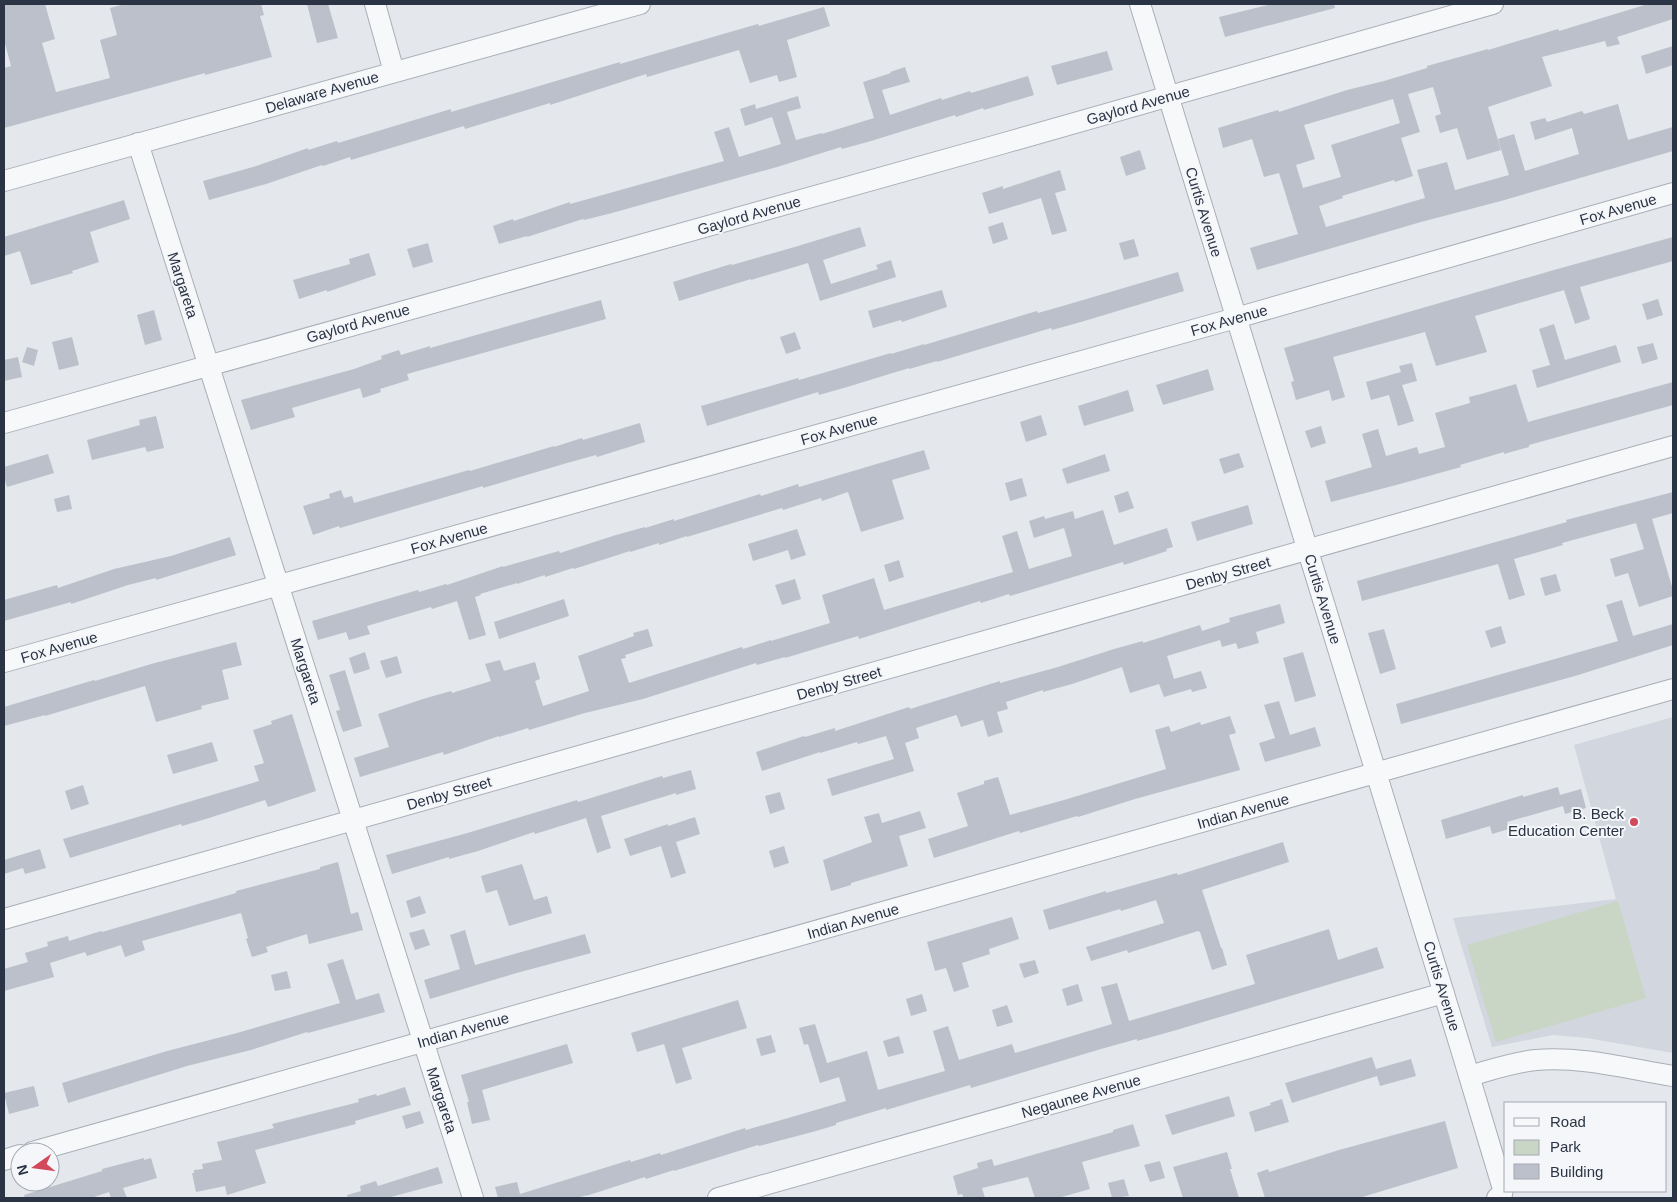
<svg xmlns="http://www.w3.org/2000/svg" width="1677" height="1202" viewBox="0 0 1677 1202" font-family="Helvetica,sans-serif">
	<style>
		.built { fill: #d2d6de }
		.green { fill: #c9d6c5 }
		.building { fill: #bbc0ca; fill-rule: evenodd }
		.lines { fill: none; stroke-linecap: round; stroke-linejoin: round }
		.street-casing { stroke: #a9aeb7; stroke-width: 22 }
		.street { stroke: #f7f8fa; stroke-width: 20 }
		.poi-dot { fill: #d1495b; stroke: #f4f6f9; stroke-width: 2 }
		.labels { text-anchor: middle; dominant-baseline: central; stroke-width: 4; stroke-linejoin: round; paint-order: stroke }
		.street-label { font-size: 15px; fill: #2b3445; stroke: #f4f6f9 }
		.poi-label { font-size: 15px; fill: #2b3445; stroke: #f4f6f9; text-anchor: end }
	</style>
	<rect width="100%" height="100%" fill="#e4e7ec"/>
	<path class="built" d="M1673 717V1053L1587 1038 1553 1035 1492 1047 1453 918 1616 899 1574 745Z"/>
	<path class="green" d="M1618 901 1646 998 1496 1042 1467 945Z"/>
	<path class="building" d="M4 4H45L55 39 42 43 56 92 110 78 100 40 117 35 110 8 125 4H261L264 15 260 16 272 57 205 75V73L4 128V68L11 66 4 40Z
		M307 4H328L338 38 317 43Z
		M1272 4H1334L1335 8 1225 37 1219 17Z
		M1648 4H1673V19L1617 37 1620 44 1607 47 1605 41 1542 57 1552 86 1488 107 1501 150 1467 160 1457 128 1440 133 1435 116 1441 114 1433 87 1408 94 1420 132 1401 138 1413 176 1395 182 1394 180 1342 196 1343 198 1319 206 1326 227 1425 198 1417 170 1447 162 1455 190 1509 175 1498 139 1514 134 1525 171 1579 154 1572 128 1535 140 1530 122 1545 118 1547 122 1582 111 1584 114 1618 104 1628 140 1673 127V151L1501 201 1421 222 1257 270 1250 248 1298 234 1279 173 1264 177 1252 139 1223 148 1218 128 1278 110 1279 112 1347 90 1384 81 1427 68V66L1488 49V50L1558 29 1559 31ZM1393 99 1400 123 1331 145 1341 177 1303 188 1296 165 1315 159 1304 125Z
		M824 7 830 26 787 40 797 77 779 82 777 75 750 83 739 50 647 77 646 74 550 105V103L465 129 464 126 351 160 350 157 323 166 322 165 266 184 209 200 203 181 253 167 308 148V150L337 141 338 143 451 109V112L620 62V64L730 32 758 24 759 26Z
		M1673 46V65L1646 74 1641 56Z
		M1107 51 1113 70 1057 85 1051 66Z
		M905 67 910 82 882 90 890 115 941 98 942 100 970 91 971 93 1028 76 1034 95 984 110 983 108 956 117 955 115 871 141 842 149 841 147 777 167 612 213 584 220 583 219 527 237V236L499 244 493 226 513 219 514 221 570 202V204L599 196 724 161 714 132 729 127 739 157 781 144 772 117 745 126 740 109 755 104 756 109 798 96 801 108 787 112 796 140 822 133V134L874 118 863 82 891 73 890 72Z
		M1140 150 1146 169 1126 176 1120 157Z
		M1060 170 1066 190 1055 193 1067 231 1052 235 1041 198 989 214 982 193 1003 186V189Z
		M124 200 130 219 90 232 99 262 72 271 73 273 31 285 20 251 4 256V237Z
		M1003 222 1008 239 993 244 988 227Z
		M860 227 866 246 823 260 831 284 878 269 876 265 891 260 896 277 820 301 808 263 751 280V279L679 301 673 282 731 264 732 265 798 246Z
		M1673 237V261L1580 287 1590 319 1575 324 1564 290 1475 316 1487 352 1436 366 1425 332 1333 357 1345 397 1332 401 1329 390 1296 400 1291 382 1294 381 1284 348 1554 270Z
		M1134 239 1139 256 1124 260 1119 243Z
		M428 243 433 262 413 268 407 249Z
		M369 253 376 275 327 292V290L299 299 293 280 350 264 349 259Z
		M1178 272 1184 291 1081 322 1052 330 1051 328 937 362V361L909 369V368L847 387 819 395 818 392 707 426 701 406 798 378 799 380 891 353V354L924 344V345L1037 311 1038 313 1066 305Z
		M942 290 947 307 902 322 901 320 873 328 868 311Z
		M1658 299 1663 315 1647 320 1642 304Z
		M601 300 606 319 407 374 409 380 380 389 381 392 363 398 360 388 292 408 295 417 251 430 241 400 354 369 382 359 381 356 399 350 401 355 430 346V348Z
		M154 310 162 340 145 345 137 315Z
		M1554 324 1565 360 1616 345 1621 362 1537 388 1532 370 1550 365 1539 329Z
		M795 332 801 349 786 354 780 337Z
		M72 337 79 365 59 370 52 342Z
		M1653 343 1658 359 1642 364 1637 347Z
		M27 347 38 350 34 366 22 362Z
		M18 357 22 377 4 381V360Z
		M1412 363 1417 381 1402 385 1414 421 1398 426 1389 395 1371 400 1366 382 1401 372 1399 366Z
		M1208 369 1214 390 1163 405 1156 385Z
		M1673 382V405L1529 445V447L1504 454V452L1460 465 1461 467 1400 484 1331 502 1325 481 1372 467 1362 434 1378 429 1386 456 1417 447 1419 454 1445 447 1435 413 1470 403 1469 397 1481 394 1516 384 1528 422Z
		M1128 390 1134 411 1084 426 1078 406Z
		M1041 415 1047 435 1026 442 1020 422Z
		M156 416 164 448 147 452 145 447 92 460 87 440 140 425 139 420Z
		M640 423 645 442 597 457 596 455 567 463 483 488V486L340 528 339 526 313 535 303 506 330 498 329 494 341 490 344 498 352 496 354 503 469 470 470 471 554 446V447L582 438 583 440Z
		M1321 426 1326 443 1311 448 1305 431Z
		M924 450 930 469 892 480 904 519 861 532 848 492 822 501 821 498 783 510 782 508 687 537V536L659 545V543L630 552V551L574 569 573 568 545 577V575L517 584V583L480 594 481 595 475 597 486 635 469 640 457 601 432 609 431 607 367 626 370 634 349 640 346 632 318 640 312 621 418 590 419 592 446 584 447 585 503 566V567L559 551 560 553 616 535 645 527V528L674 519V521L760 494 761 496 798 484 799 487Z
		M1239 453 1244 467 1224 474 1219 459Z
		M48 454 54 473 7 487 4 477V467Z
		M1105 454 1110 471 1067 484 1062 469Z
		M1022 478 1027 496 1010 501 1005 483Z
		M1128 491 1134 508 1119 513 1114 496Z
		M1673 492V513L1652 519 1673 590V596L1639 607 1628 573 1615 577 1610 559 1644 549 1636 523 1562 543 1563 545 1514 559 1525 595 1509 600 1498 564 1362 601 1357 581 1567 522 1566 520Z
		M69 495 72 509 57 512 54 499Z
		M1248 505 1253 524 1197 541 1191 522Z
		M1103 510 1114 545 1167 528 1173 547 1166 549 1167 551 1124 565 1123 562 1010 596 1009 594 981 603 980 601 859 639 858 636 785 658V657L757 665 756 663 643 699 585 713 529 730 528 728 499 737V736L444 755 443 752 360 777 354 758 389 747 378 714 423 699 451 691 452 693 491 681 485 664 500 660 504 671 535 662 540 679 535 681 543 706 589 691 578 656 634 636 633 633 648 629 653 646 625 655 626 658 621 659 629 683 742 647 743 649 771 640V641L830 623 822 595 874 578 884 610 1013 572 1002 536 1017 531 1029 569 1072 556 1064 528 1034 538 1029 521 1044 516 1045 519 1073 511 1075 519Z
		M797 529 806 555 791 560 788 550 753 561 748 544Z
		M230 537 236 555 156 580V578L128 585 71 604V602L4 621V600L57 585 58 588 114 569 171 556Z
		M899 560 904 577 889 582 884 565Z
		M1556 574 1561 591 1545 596 1540 578Z
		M795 579 801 599 782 605 775 585Z
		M564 599 569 616 499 639 494 622Z
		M1622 600 1633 636 1673 624V645L1575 676 1401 724 1396 704 1618 641 1606 605Z
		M1280 604 1285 623 1256 632 1259 643 1238 649 1236 643 1222 647 1220 640 1167 656 1174 679 1201 671 1207 688 1192 692 1191 689 1164 697 1159 684 1130 693 1122 667 1072 684 1043 692V690L1006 702 1008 709 997 712 1003 732 988 737 983 720 961 727 957 716 956 715 916 728 919 738 905 743 914 771 832 796 827 779 894 759 886 736 858 744 857 742 820 753V752L762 771 756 752 804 736 805 737 835 728V731L909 707 910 709 1000 681V683L1058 667 1114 649 1143 641V643L1200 625 1202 631 1230 622 1229 618Z
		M1501 626 1506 643 1491 648 1485 631Z
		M1384 629 1396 669 1380 674 1368 633Z
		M236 642 242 665 222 670 229 699 201 706 202 709 156 722 145 686 45 716V715L4 726V707L94 680 95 681 151 664Z
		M365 652 370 669 354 674 349 658Z
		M1303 652 1316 696 1295 702 1283 658Z
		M397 656 402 673 386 678 380 661Z
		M345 670 362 726 343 732 336 711 340 710 329 675Z
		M1279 701 1290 735 1315 727 1321 746 1265 762 1259 743 1275 738 1264 705Z
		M292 714 316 791 268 807 265 800 209 818 182 826 181 824 70 858 63 839 259 781 254 766 264 763 253 730 272 724 271 721Z
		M1230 716 1236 733 1229 735 1240 770 1135 799 1078 817 1077 816 1020 833 1019 831 934 858 928 839 968 826 957 793 984 784V781L998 777 1010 815 1064 800 1166 769 1155 730 1169 726 1171 732 1200 722 1201 725Z
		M212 742 218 761 173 774 167 755Z
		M691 770 696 789 676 795V793L601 816 611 848 597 853 586 818 535 834 534 832 478 851 449 859V857L392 874 386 855 464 834 577 800 578 802 662 776 663 778Z
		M83 785 89 804 71 810 65 791Z
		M1558 787 1560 795 1581 789 1586 808 1565 814 1563 806 1507 822 1509 829 1492 834 1490 826 1446 839 1441 820 1523 795V797Z
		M780 792 785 809 770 814 765 796Z
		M920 811 926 828 899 836 908 866 851 883V885L831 891 823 860 872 842 864 817 879 813 882 823Z
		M695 817 700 834 676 842 686 873 671 878 661 846 630 856 624 839 668 824V826Z
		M1283 842 1289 862 1202 890 1221 948H1222L1227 965 1212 970 1200 932 1198 931 1128 953 1127 950 1091 961 1086 947 1164 923 1156 900 1121 911 1120 909 1049 930 1043 910 1106 891V893L1177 873 1178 875Z
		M784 846 789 863 774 868 769 851Z
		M40 849 46 868 25 874 23 868 4 874V860Z
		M338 862 351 914 358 912 363 930 309 944 307 934 266 947 268 952 252 957 246 939 248 938 241 913 142 941 145 950 125 957 121 945 87 956 85 952 50 963 54 977 4 991V969L28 962 25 953 48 946 47 942 68 936 69 941 101 931 102 932 236 893V891L320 869V867Z
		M522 864 534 900 547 896 552 913 509 926 497 890 486 893 481 876Z
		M420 896 426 913 411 918 406 901Z
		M1012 917 1019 939 989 949 990 954 962 963 969 987 954 992 946 968 935 971 927 942Z
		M424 929 430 945 415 950 409 933Z
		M1329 929 1338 960 1377 947 1384 968 1173 1031 1137 1041V1039L1101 1049 971 1088 970 1085 886 1110V1108L836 1123V1125L816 1131 759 1146 758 1145 674 1171V1170L646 1179 645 1177 589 1195 574 1198H498L495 1187 517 1182 520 1194 630 1160 631 1162 660 1153 661 1155 745 1128 746 1130 802 1114 846 1101 839 1077 820 1083 808 1044 804 1045 799 1028 815 1024 827 1063 867 1051 878 1090 945 1071 933 1031 948 1026 959 1060 1012 1044 1015 1053 1112 1024 1101 987 1117 983 1129 1021 1255 984 1246 955Z
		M465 930 475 965 585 934 591 953 513 974 430 999 424 980 460 969 450 935Z
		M343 959 356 1000 379 993 385 1012 308 1033 307 1032 251 1050 187 1066 68 1103 62 1083 167 1051 237 1033 340 1003 327 964Z
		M1035 960 1039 973 1024 978 1019 964Z
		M287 971 291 988 275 991 271 975Z
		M1078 984 1083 1001 1067 1006 1062 989Z
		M922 994 927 1011 911 1016 906 999Z
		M738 1000 747 1028 682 1048 692 1079 676 1084 664 1044 637 1052 631 1033Z
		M1007 1005 1013 1022 997 1027 992 1010Z
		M771 1035 776 1052 761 1056 756 1039Z
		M899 1036 904 1053 888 1057 883 1041Z
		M567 1044 573 1063 482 1090 490 1120 472 1124 467 1102H469L461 1075Z
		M1372 1057 1376 1069 1411 1059 1416 1076 1380 1086 1377 1076 1292 1103 1285 1083Z
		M34 1086 39 1106 9 1114 4 1093Z
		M405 1087 411 1105 355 1121 356 1124 255 1150 266 1183 227 1195 225 1186 196 1192 192 1173H194V1170L203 1169 202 1164 222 1160 217 1142 274 1128 272 1124 359 1102 358 1099 376 1094 377 1096Z
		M1229 1096 1235 1116 1172 1135 1165 1115Z
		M1282 1099 1289 1122 1255 1132 1249 1112 1271 1105 1270 1103Z
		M420 1111 424 1123 406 1129 402 1116Z
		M1445 1121 1458 1168 1359 1198H1265L1257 1173 1268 1169 1269 1172 1339 1150Z
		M1133 1124 1140 1146 1082 1162 1090 1189 1058 1198H1035L1028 1177 982 1188 985 1198H964L962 1194 958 1195 953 1176 978 1168 977 1163 992 1159 994 1166 1113 1132V1130Z
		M1227 1152 1232 1169H1230L1239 1198H1183L1173 1167Z
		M144 1158V1160L151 1158 157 1178 123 1188 127 1198H111L109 1192 91 1198H25L24 1195 102 1171V1169Z
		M1160 1161 1165 1178 1150 1182 1144 1165Z
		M438 1167 443 1183 387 1198H348L347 1195 361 1191 360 1186 376 1181 378 1186Z
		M1124 1179 1129 1196 1112 1198 1108 1183Z"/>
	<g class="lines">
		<defs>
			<path id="street" d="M375 4 394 72
				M1140 4 1464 1059 1503 1189 1502 1194 1497 1198
				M138 143 473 1198
				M4 181 640 4
				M4 423 1001 144 1493 4
				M4 662 1236 318 1673 193
				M4 919 1673 446
				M1469 1076C1491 1070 1514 1062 1536 1060 1582 1056 1629 1069 1673 1076
				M32 1152 1673 689
				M4 1160 20 1155
				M718 1198 1444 993"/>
		</defs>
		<use href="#street" class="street-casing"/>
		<use href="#street" class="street"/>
	</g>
	<circle class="poi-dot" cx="1634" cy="822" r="5"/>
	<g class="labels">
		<g class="street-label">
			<text transform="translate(322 92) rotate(-16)">Delaware Avenue</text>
			<text transform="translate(1138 105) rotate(-16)">Gaylord Avenue</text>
			<text transform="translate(1618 209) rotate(-16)">Fox Avenue</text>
			<text transform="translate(1204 212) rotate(73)">Curtis Avenue</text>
			<text transform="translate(749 215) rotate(-16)">Gaylord Avenue</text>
			<text transform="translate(183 285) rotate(72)">Margareta</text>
			<text transform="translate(1229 320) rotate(-16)">Fox Avenue</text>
			<text transform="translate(358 323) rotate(-16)">Gaylord Avenue</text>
			<text transform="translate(839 429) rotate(-16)">Fox Avenue</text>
			<text transform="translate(449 538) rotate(-16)">Fox Avenue</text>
			<text transform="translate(1228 573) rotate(-16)">Denby Street</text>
			<text transform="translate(1323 599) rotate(73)">Curtis Avenue</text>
			<text transform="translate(59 647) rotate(-16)">Fox Avenue</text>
			<text transform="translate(306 671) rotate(72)">Margareta</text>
			<text transform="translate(839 683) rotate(-16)">Denby Street</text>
			<text transform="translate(449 793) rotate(-16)">Denby Street</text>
			<text transform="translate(1243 811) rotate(-16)">Indian Avenue</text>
			<text transform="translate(853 921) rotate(-16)">Indian Avenue</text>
			<text transform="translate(1442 986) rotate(73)">Curtis Avenue</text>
			<text transform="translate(463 1030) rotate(-16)">Indian Avenue</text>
			<text transform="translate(1081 1096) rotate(-16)">Negaunee Avenue</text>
			<text transform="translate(442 1100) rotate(72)">Margareta</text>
		</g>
		<g class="poi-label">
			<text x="1624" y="813">B. Beck<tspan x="1624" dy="17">Education Center</tspan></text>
		</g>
	</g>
	<rect width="1677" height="1202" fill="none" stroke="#2b3445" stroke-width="10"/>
	<rect x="1504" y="1102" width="162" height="90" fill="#f4f6f9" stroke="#a4a8b1"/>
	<rect x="1514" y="1118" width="25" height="8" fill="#f7f8fa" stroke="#a4a8b1"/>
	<text x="1550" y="1127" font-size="15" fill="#2b3445">Road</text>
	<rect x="1514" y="1140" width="25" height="15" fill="#c9d6c5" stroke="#a4a8b1"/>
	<text x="1550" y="1152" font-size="15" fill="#2b3445">Park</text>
	<rect x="1514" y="1164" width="25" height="15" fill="#bbc0ca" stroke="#a4a8b1"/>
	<text x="1550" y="1177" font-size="15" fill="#2b3445">Building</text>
	<g transform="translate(35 1167) rotate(256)"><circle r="24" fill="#f4f6f9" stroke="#a4a8b1"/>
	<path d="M0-4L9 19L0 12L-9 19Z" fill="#d1495b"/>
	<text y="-8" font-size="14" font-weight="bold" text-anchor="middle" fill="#2b3445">N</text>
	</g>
</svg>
